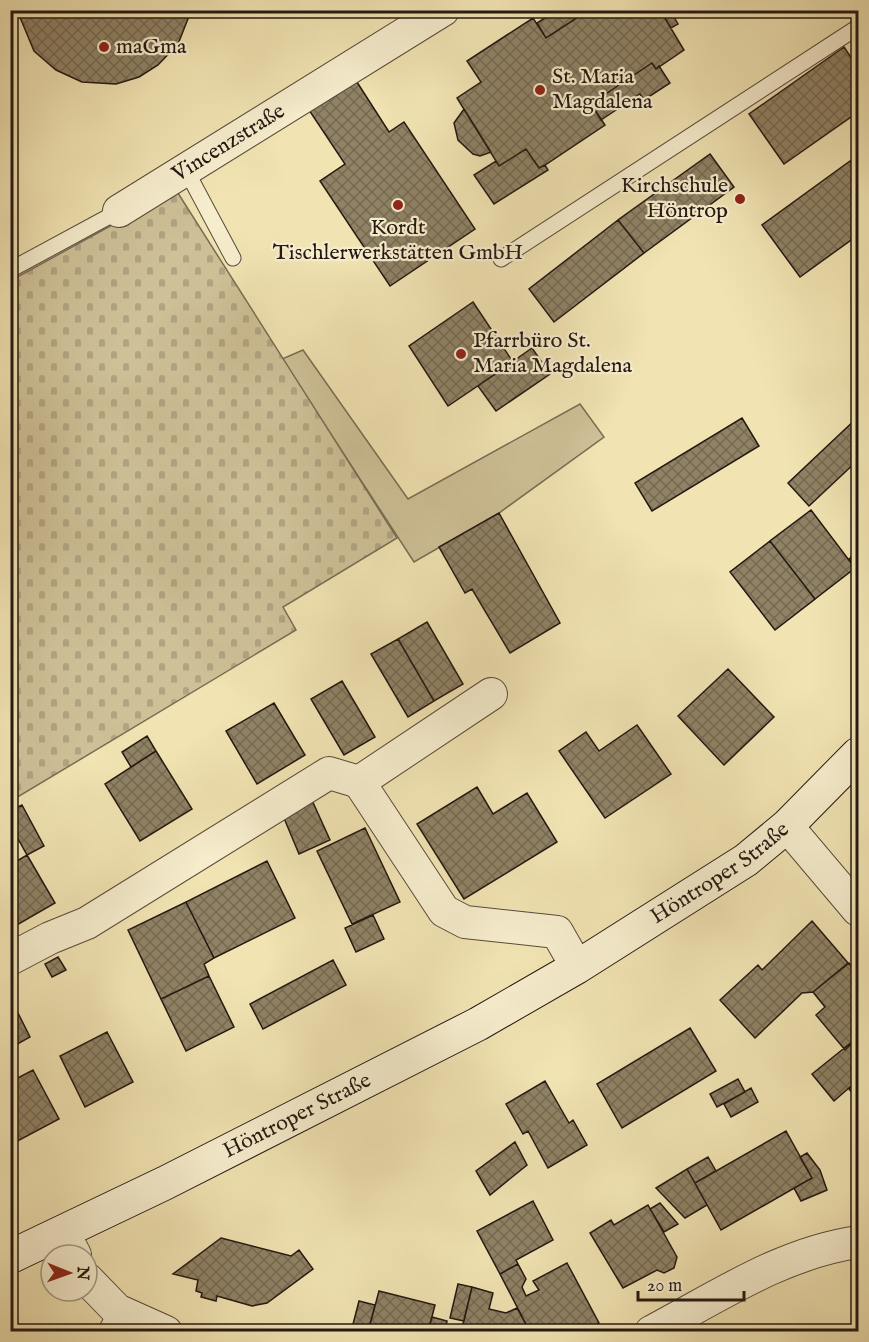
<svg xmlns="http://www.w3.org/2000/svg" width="869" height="1342" viewBox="0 0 869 1342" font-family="'IM FELL English',serif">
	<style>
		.grass { fill: #cec097; stroke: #796c54; stroke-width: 1.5 }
		.cemetery { fill: url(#cemetery-stones); stroke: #796c54; stroke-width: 1.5 }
		.building { fill: url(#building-cross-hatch); stroke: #241812; stroke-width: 1.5 }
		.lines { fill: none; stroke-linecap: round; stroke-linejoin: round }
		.lane-casing { stroke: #574b3a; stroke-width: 17 }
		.street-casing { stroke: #574b3a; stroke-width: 34 }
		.secondary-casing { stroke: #241812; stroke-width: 35 }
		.lane { stroke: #f6edcd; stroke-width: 15 }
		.street { stroke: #f6edcd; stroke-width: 32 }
		.secondary { stroke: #f6edcd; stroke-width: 33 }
		.poi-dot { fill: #8f2418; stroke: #f6edcd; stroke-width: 2 }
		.labels { text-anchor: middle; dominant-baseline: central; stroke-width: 4.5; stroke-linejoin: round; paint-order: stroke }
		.poi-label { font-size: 22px; fill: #241812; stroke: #f6edcd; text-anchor: start }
		.street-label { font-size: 22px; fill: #241812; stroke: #f6edcd }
	</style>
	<defs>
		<pattern id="cemetery-stones" width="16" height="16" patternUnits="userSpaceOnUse" patternTransform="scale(1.5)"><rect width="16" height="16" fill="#cec097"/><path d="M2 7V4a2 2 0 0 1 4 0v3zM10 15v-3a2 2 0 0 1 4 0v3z" fill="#b1a481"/></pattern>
		<pattern id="building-cross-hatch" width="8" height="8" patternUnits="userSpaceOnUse" patternTransform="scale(1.5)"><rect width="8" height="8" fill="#8f8265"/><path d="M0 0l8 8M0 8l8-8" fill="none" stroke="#756952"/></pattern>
	</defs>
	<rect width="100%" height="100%" fill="#f1e3b2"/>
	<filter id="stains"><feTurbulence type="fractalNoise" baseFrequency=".00333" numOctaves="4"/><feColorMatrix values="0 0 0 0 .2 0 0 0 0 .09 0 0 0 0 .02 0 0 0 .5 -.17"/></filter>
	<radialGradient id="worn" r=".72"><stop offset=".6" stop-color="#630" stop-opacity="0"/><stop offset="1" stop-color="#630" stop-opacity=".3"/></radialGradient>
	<path class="grass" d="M303 350 408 499 580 404 604 437 499 513 414 562 282 359Z"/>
	<path class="cemetery" d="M176 190 397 538 283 607 296 630 11 801 10 281Z"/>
	<path class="building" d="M17 10H191V11L178 44 158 65 139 77 116 84 82 82 56 70 34 51Z
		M557 10H589L546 38 537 23Z
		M589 10H660L684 50 656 69 652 63 591 104 605 125 545 165 539 168 526 149 499 166 457 98 481 82 467 61 533 18 546 38Z
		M660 10H670L678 24 671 28Z
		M844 47 858 68V112L784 164 749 114Z
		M652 63 656 69 659 66 670 83 644 100 640 94 601 120 591 104Z
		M355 79 389 132 404 122 475 229 390 286 320 181 345 164 309 110Z
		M464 109 491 152 480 156 473 154 458 140 454 123Z
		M526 149 539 168 545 165 548 170 494 204 474 175 496 161 499 166Z
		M710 154 734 187 644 253 618 220Z
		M850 161 858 172V235L800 277 762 225Z
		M618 220 644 253 554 322 529 289Z
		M473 302 513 362 448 406 409 346Z
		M532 348 550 374 496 411 478 386Z
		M858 417V460L809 506 788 483Z
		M742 418 759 446 652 511 635 483Z
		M811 510 855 568 815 599 770 541Z
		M499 513 560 623 510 653 472 589 465 593 439 547Z
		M770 541 815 599 775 630 730 572Z
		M858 551V570L849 559Z
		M427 622 463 684 434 701 398 639Z
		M398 639 434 701 408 717 371 654Z
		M728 669 774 717 724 765 678 716Z
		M342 681 375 737 344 755 311 699Z
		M274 703 305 755 257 784 226 731Z
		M637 725 671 774 605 818 559 751 586 732 599 751Z
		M147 736 156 751 131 767 122 752Z
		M156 751 192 809 140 841 105 784Z
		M477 787 493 814 527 793 557 842 464 899 417 824Z
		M311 798 330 840 299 854 281 811Z
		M22 805 44 846 27 855 10 824V811Z
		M365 828 400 902 352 924 317 851Z
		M27 855 55 903 10 929V865Z
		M267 861 295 918 214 958 186 902Z
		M186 902 214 958 204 964 209 976 161 999 128 930Z
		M373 915 384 939 356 952 345 928Z
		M812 921 848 963 813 992 802 993 755 1038 720 1000 758 965 762 970Z
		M58 957 66 970 52 977 45 964Z
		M333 960 346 985 263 1029 250 1004Z
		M849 963 858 976V1037L845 1050 816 1015 825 1007 813 992Z
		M209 976 234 1027 186 1051 161 999Z
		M13 1003 30 1037 14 1046 10 1039V1004Z
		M690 1028 716 1071 622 1128 597 1084Z
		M107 1032 133 1082 85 1107 60 1056Z
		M858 1037V1080L834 1101 812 1074Z
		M33 1070 59 1119 10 1145V1082Z
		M738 1079 745 1092 717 1107 710 1094Z
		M858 1080V1100L849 1089Z
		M545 1081 569 1123 573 1120 587 1145 548 1168 528 1131 523 1134 506 1104Z
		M751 1088 758 1102 731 1117 724 1104Z
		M786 1131 812 1178 721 1230 695 1183Z
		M515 1142 527 1165 490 1195 476 1171Z
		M807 1153 820 1170 827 1190 801 1201 794 1188 812 1178 800 1157Z
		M708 1157 716 1171 695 1183 687 1169Z
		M687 1169 707 1205 685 1218 656 1188Z
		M533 1201 553 1240 516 1260 518 1264 500 1274 477 1231Z
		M660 1203 678 1224 664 1232 650 1209Z
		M648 1205 677 1257 674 1268 664 1273 657 1270 623 1288 590 1233 611 1220 614 1225Z
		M221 1238 291 1256 299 1250 313 1269 267 1303 252 1306 217 1296 216 1301 201 1297 202 1293 196 1291 198 1280 173 1274Z
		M567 1263 599 1323 584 1332H530L500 1274 518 1264 526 1279 522 1287 526 1296 539 1290 533 1281Z
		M458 1284 472 1287 464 1321 450 1318Z
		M472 1287 493 1293 489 1309 506 1313 517 1308 530 1332H461Z
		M379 1291 435 1305 428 1332H368Z
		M359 1301 375 1305 368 1332H351Z
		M432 1317 447 1321 445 1332H428Z"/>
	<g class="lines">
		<defs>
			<path id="lane" d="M186 170 233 258
				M501 259 858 27
				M10 270 119 211
				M105 1332 117 1310"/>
			<g id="street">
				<path id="s1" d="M119 211 443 10"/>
				<path d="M359 782 444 911 465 922 557 932 577 967"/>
				<path d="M787 826 858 910"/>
				<path d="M10 959 50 938 87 923 329 773 359 782 491 694"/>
				<path d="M63 1232 75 1255"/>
				<path d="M87 1279 117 1310 166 1332"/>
				<path d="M651 1332C719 1296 782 1253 858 1242"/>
			</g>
			<g id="secondary">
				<path id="s2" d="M10 1257 165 1183 478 1024 577 967 746 860 787 826 858 754"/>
			</g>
		</defs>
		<use href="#lane" class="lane-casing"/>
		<use href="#street" class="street-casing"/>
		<use href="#secondary" class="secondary-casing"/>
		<use href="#lane" class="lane"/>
		<use href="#street" class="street"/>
		<use href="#secondary" class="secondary"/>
	</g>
	<g class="poi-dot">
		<circle cx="104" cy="47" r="6"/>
		<circle cx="540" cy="90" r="6"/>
		<circle cx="740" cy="199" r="6"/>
		<circle cx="398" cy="205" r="6"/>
		<circle cx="461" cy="354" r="6"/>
	</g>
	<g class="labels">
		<g class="poi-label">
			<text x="116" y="47">maGma</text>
			<text x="552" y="77">St. Maria<tspan x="552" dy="25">Magdalena</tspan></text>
			<text x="728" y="186" text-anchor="end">Kirchschule<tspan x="728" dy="25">Höntrop</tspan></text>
			<text x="398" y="228" text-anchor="middle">Kordt<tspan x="398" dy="25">Tischlerwerkstätten GmbH</tspan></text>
			<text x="473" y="341">Pfarrbüro St.<tspan x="473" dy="25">Maria Magdalena</tspan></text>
		</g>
		<g class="street-label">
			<text stroke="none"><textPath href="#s1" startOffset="129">Vincenzstraße</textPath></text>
			<text stroke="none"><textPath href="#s2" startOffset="808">Höntroper Straße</textPath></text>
			<text stroke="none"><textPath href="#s2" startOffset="320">Höntroper Straße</textPath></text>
		</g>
	</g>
	<rect width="869" height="1342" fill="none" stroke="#f1e3b2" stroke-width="36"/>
	<rect x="12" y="12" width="845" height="1318" fill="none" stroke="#241812" stroke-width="3"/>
	<rect x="18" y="18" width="833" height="1306" fill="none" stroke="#241812" stroke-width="1.5"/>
	<g transform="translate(69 1273) rotate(91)"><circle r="28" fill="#f6edcd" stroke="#a29882" stroke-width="1.5"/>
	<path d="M0-4.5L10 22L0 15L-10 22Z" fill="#8f2418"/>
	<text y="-9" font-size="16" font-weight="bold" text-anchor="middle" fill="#241812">N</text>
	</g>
	<path d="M638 1291v9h106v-9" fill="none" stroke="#241812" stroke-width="3"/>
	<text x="647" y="1291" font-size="18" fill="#241812" stroke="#f6edcd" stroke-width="4.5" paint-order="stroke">20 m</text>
	<rect width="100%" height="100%" filter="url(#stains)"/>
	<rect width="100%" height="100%" fill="url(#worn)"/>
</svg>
